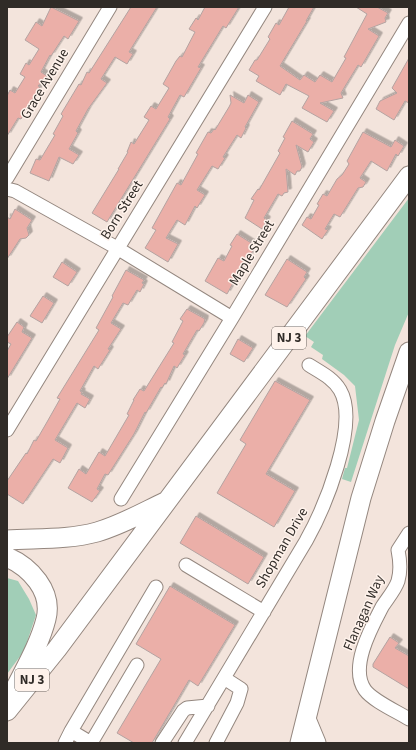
<svg xmlns="http://www.w3.org/2000/svg" width="416" height="750" viewBox="0 0 416 750" font-family="'Source Sans 3',sans-serif">
	<style>
		.green { fill: #a1ceb7 }
		.building { fill: #ebafa8; stroke: #b4a3a1; filter: url(#shadow) }
		.lines { fill: none; stroke-linecap: round; stroke-linejoin: round }
		.minor-casing { stroke: #94877f; stroke-width: 15 }
		.highway-casing { stroke: #94877f; stroke-width: 21 }
		.minor { stroke: #fff; stroke-width: 13 }
		.highway { stroke: #fff; stroke-width: 19 }
		.labels { text-anchor: middle; dominant-baseline: central; stroke-width: 3; stroke-linejoin: round; paint-order: stroke }
		.shield { fill: #fef2eb; stroke: #6e6762; stroke-width: 1 }
		.shield-label { font-size: 13px; font-weight: bold; fill: #302b27 }
		.street-label { font-size: 14px; fill: #302b27; stroke: #fef2eb }
	</style>
	<defs>
		<filter id="shadow"><feDropShadow dx="3.5" dy="-3.5" stdDeviation="0" flood-color="#0004"/></filter>
	</defs>
	<rect width="100%" height="100%" fill="#f3e4dc"/>
	<path class="green" d="M409 198V312L395 345 351 482 342 479 345 468H347L359 420 355 386 344 375 322 359 323 355 311 347 314 342 305 336Z
		M7 578 18 581 29 599 36 615 24 651 7 674Z"/>
	<path class="building" d="M51 7 79 21 68 39 64 36 51 56 50 55 41 72 47 76 38 86 40 87 21 119 18 118 7 136V96L10 90 15 93 25 77 20 74 26 63 29 65 39 49 25 40 36 22 42 26Z
		M131 7H157L129 52 133 54 127 64 115 57 101 79 107 83 88 109 76 131 78 133 69 149 79 155 73 164 59 157 49 181 30 173 36 159 40 160 55 135 53 134 63 116 61 114 79 84 81 85 87 72 89 73Z
		M205 7H239L226 28 223 26 198 67 201 68 184 97 180 95 168 117 170 119 107 222 92 213 119 169H118L128 152H127L131 142 134 144 149 120 144 117 151 106 156 109 169 88 163 84 176 61 180 56 182 57 195 32 189 29 196 18 198 20Z
		M289 7H314L306 21H307L280 66 300 80 304 75 315 82 320 75 332 82 346 58 344 57 367 14 356 7H377L388 13 385 18 386 22 368 29 379 36 361 67 358 65 341 93 343 98 320 103 334 111 327 122 302 108 309 96 286 84 280 95 256 81 259 76 249 70 255 60H257L270 39 268 37 276 23 279 25Z
		M409 58V103L405 101 394 120 376 109 380 101 397 93 392 88Z
		M230 95 244 103 248 95 259 102 245 127 246 128 241 138 237 135 223 157 225 158 218 169 212 166 197 190 205 195 197 208 195 206 185 225 177 220 166 238 178 244 168 262 145 248 156 230 152 228 177 183 181 185 198 154 196 153 208 132 211 133 214 129 215 130 229 107 231 103Z
		M292 121 313 134 310 139 314 142 308 152 296 145 302 167 300 171H297L295 175 286 169 288 192 284 193 282 196 278 194 264 218 267 220 262 229 245 218 254 200 251 199 258 189 259 190 280 153 278 151 285 138 283 137Z
		M363 132 391 147 395 140 404 146 398 156 396 154 387 171 371 161 360 178 366 182 363 187 358 188 340 217 334 214 325 229 328 230 322 239 302 225 307 217 311 219 319 205 317 204 323 194 327 196 337 179 342 175 349 164 347 161Z
		M15 209 32 220 27 228 29 235 26 238 20 239 7 259V217L10 219Z
		M237 234 256 246 249 257 248 256 227 294 205 281 218 258 224 261 232 246 230 245Z
		M287 259 307 272 304 277 306 279 287 307 265 295Z
		M62 262 77 272 68 286 53 277Z
		M126 270 144 280 142 283 144 284 140 292 137 290 128 305 123 303 111 323 121 329 108 349 110 350 98 369 94 366 80 391 82 392 81 394 90 399 85 408 77 403 55 440 68 448 60 463 53 459 23 504 7 494V481L26 453 27 454 34 440 36 441 47 422 60 399 57 398 99 330 96 328 113 297 112 296Z
		M43 296 54 303 42 323 30 316Z
		M187 309 205 319 204 323 199 331 197 330 183 354 185 355 177 368 174 366 166 384 165 383 162 388 161 387 146 413 145 412 134 434 108 475 105 474 97 489 100 491 92 502 68 488 79 469 86 474 99 452 105 456 129 415 127 414 134 400H133L140 389 144 391 174 343 172 342 183 321 180 319Z
		M17 322 24 327 22 332 32 338 7 379V351L11 344 7 342V337Z
		M238 339 253 348 244 362 230 354Z
		M275 381 310 400 266 474 295 491 274 527 217 493 246 444 240 440Z
		M196 516 264 557 248 584 180 543Z
		M170 586 235 625 198 686 189 680 152 743H134L117 733 161 659 136 644Z
		M390 637 399 643 395 648 409 656V689L373 667V664Z"/>
	<g class="lines">
		<defs>
			<path id="minor" d="M7 178 110 7
				M7 189 15 191 117 248 232 318
				M7 430 265 7
				M121 499 232 318 409 23
				M409 533 398 550C400 560 401 571 398 581 395 590 387 599 382 607 371 628 349 668 365 690 373 701 398 712 409 719
				M186 565 264 612
				M71 731 156 587
				M65 743 71 731 91 743 137 665
				M162 743 183 711 187 708 208 706
				M185 743 306 541C324 509 360 424 340 390 333 378 320 372 309 365
				M216 743 237 703 241 689 224 678"/>
			<path id="highway" d="M7 540C36 538 68 540 97 532 121 525 142 513 165 502
				M7 557C30 567 53 591 46 619 40 643 26 667 15 689
				M7 711 57 649 409 176
				M306 719 316 743
				M300 743 361 498 385 421 409 352"/>
		</defs>
		<use href="#minor" class="minor-casing"/>
		<use href="#highway" class="highway-casing"/>
		<use href="#minor" class="minor"/>
		<use href="#highway" class="highway"/>
	</g>
	<g class="labels">
		<g class="shield">
			<rect x="272" y="327" width="34" height="22" rx="3"/>
			<rect x="15" y="669" width="34" height="22" rx="3"/>
		</g>
		<g class="shield-label">
			<text x="289" y="338">NJ 3</text>
			<text x="32" y="680">NJ 3</text>
		</g>
		<g class="street-label">
			<text transform="translate(45 84) rotate(-59)">Grace Avenue</text>
			<text transform="translate(122 210) rotate(-58)">Born Street</text>
			<text transform="translate(252 253) rotate(-59)">Maple Street</text>
			<text transform="translate(282 548) rotate(-60)">Shopman Drive</text>
			<text transform="translate(364 613) rotate(-66)">Flanagan Way</text>
		</g>
	</g>
	<rect width="416" height="750" fill="none" stroke="#302b27" stroke-width="16"/>
</svg>
